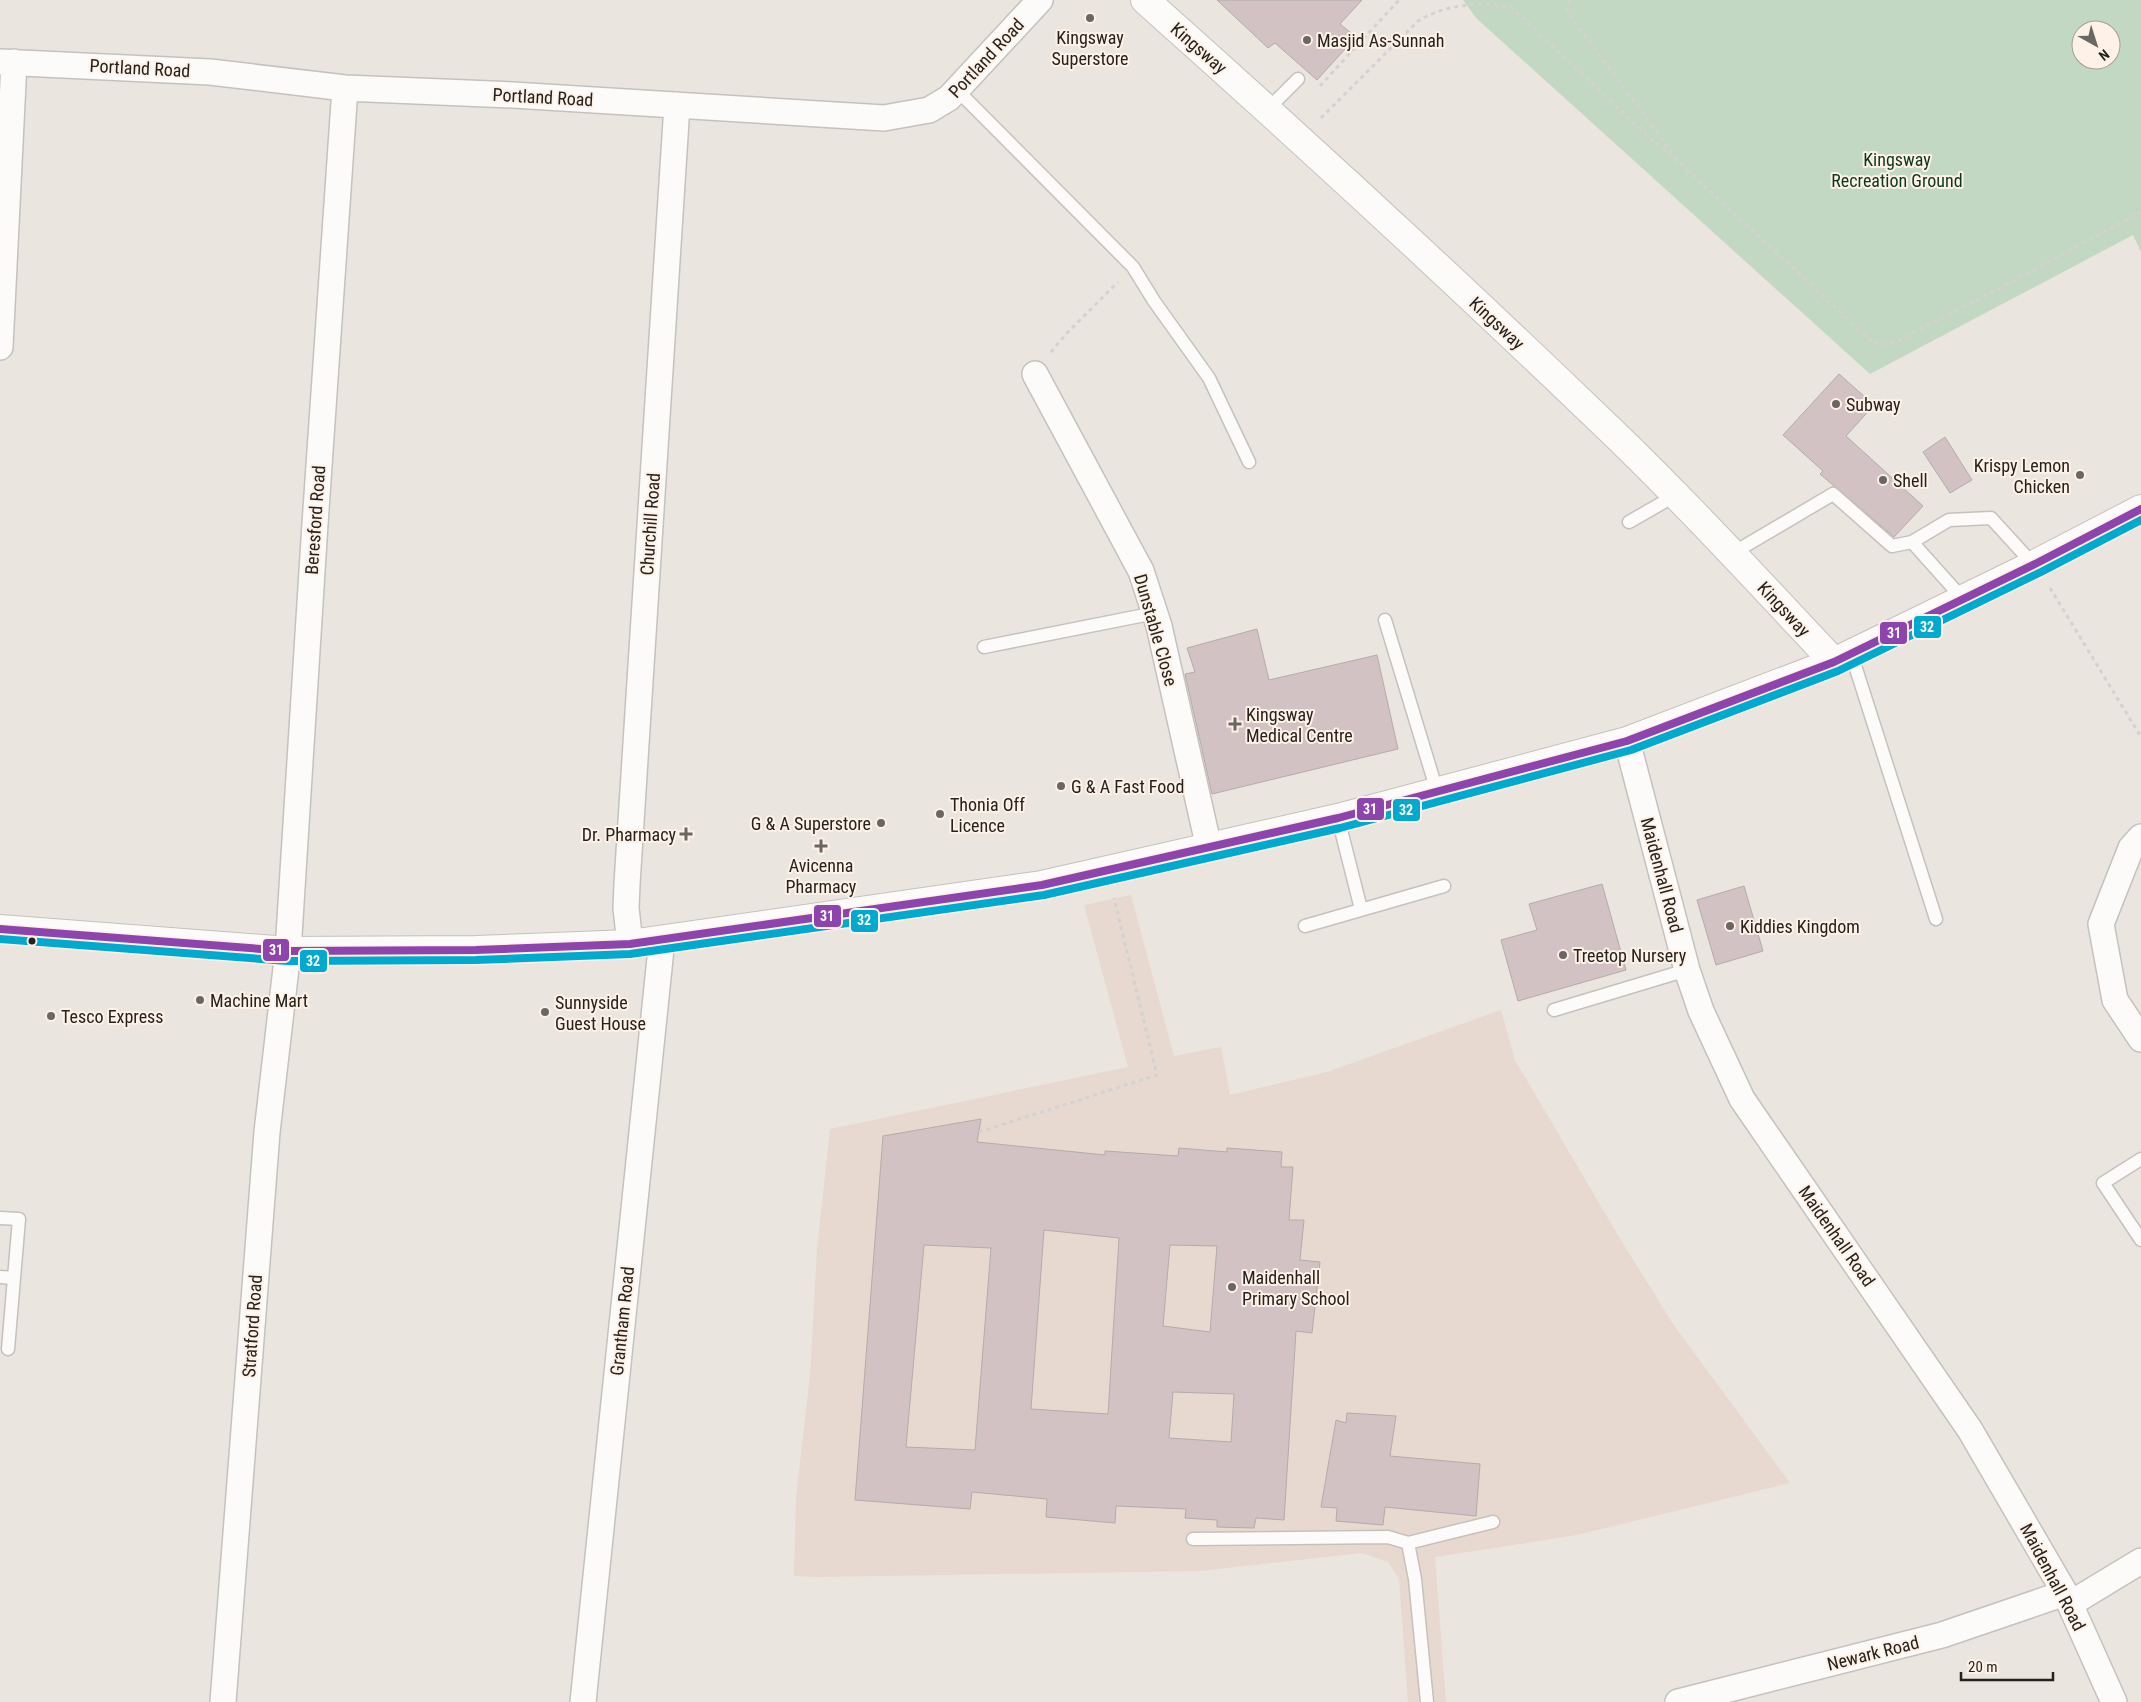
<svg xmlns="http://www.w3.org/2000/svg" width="2141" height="1702" viewBox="0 0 2141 1702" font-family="'Roboto Condensed',sans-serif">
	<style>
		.built { fill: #e7d9cf }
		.green { fill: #c3d8c2; fill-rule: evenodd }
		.building { fill: #d3c2c4; stroke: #b2acaa; fill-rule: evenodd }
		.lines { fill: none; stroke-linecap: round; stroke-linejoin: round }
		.service-casing { stroke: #c6c1bd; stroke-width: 15 }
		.minor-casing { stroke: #c6c1bd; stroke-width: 28 }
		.tertiary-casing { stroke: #c6c1bd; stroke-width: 30 }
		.primary-casing { stroke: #c6c1bd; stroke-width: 30 }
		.path { stroke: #d4d2d1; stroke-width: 3; stroke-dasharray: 4 4; stroke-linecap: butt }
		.service { stroke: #fcfbfa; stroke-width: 12 }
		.minor { stroke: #fcfbfa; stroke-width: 25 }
		.tertiary { stroke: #fcfbfa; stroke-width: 28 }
		.primary { stroke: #fcfbfa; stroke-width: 28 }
		.bus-1-casing { stroke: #fef1e7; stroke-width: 11 }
		.bus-2-casing { stroke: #fef1e7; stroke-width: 11 }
		.bus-1 { stroke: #8e44ad; stroke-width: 8 }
		.bus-2 { stroke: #00a9ce; stroke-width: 8 }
		.poi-dot { fill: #6a6661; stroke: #fef1e7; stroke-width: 2 }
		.bus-dot { fill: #25211d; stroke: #fef1e7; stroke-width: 2 }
		.labels { text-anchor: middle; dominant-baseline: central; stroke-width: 4; stroke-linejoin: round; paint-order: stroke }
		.poi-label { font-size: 18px; fill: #25211d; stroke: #fef1e7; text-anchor: start }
		.street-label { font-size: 18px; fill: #25211d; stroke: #fef1e7 }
		.park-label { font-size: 18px; fill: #0a3719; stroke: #fef1e7 }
		.line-badge { stroke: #fef1e7; stroke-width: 2 }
		.badge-label { font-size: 14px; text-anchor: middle; font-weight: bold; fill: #fff }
	</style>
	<rect width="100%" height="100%" fill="#ebe5df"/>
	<path class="built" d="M1131 895 1174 1056 1221 1047 1230 1095 1327 1072 1501 1010 1515 1060 1619 1237 1673 1324 1790 1483 1577 1535 1435 1557 1446 1702H1408L1399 1579 1388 1562 1362 1553 1200 1571 819 1577 794 1576 796 1497 810 1375 817 1249 830 1129 1128 1067 1084 905Z"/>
	<path class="green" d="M1463 0H2141V252L2133 235 1870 374 1476 18ZM2081 30H2111V60H2081Z"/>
	<path class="building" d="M1217 0H1362L1340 24 1356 37 1317 80 1275 43 1268 48Z
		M1839 374 1874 405 1846 436 1923 506 1894 537 1820 474 1823 471 1783 435Z
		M1945 437 1972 480 1950 493 1923 452Z
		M1257 629 1269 680 1377 655 1398 749 1212 794 1185 674 1195 672 1187 648Z
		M1602 884 1626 970 1518 1001 1501 940 1537 930 1529 904Z
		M1744 886 1763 951 1716 965 1697 900Z
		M981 1119 977 1142 1105 1155V1151L1178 1156 1179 1148 1227 1152V1148L1282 1152 1281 1167H1293L1289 1220H1304L1300 1260 1320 1262 1312 1333 1296 1331 1284 1520 1256 1518 1254 1528 1217 1527V1520L1185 1518 1186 1509 1116 1506 1115 1523 1046 1517 1047 1499 972 1492 970 1509 855 1500 883 1136ZM1044 1230 1119 1238 1108 1414 1031 1409ZM924 1245 991 1248 975 1450 906 1447ZM1170 1245 1217 1246 1210 1332 1163 1326ZM1173 1392 1234 1394 1231 1442 1169 1438Z
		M1347 1413 1396 1416 1390 1456 1480 1464 1476 1516 1385 1507 1383 1525 1336 1521 1337 1508 1321 1507 1336 1420 1346 1423Z"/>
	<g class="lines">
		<defs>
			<path id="service" d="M957 90 1133 267 1154 301 1209 378 1249 462
				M1268 109 1298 79
				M1629 522 1676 495
				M1912 542 1949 520 1991 518 2033 564
				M1733 553 1833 494 1892 546 1912 542 1963 599
				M1385 620 1437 791
				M984 647 1155 613
				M1851 653 1936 919
				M1338 818 1361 909
				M1305 926 1444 886
				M1554 1010 1687 970
				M2141 1159 2103 1183 2141 1240
				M0 1218 19 1219 8 1349
				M0 1277 14 1278
				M1193 1539 1388 1537 1408 1543 1415 1579 1427 1702
				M1408 1543 1493 1522"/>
			<path id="minor" d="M0 62 210 72 345 88 513 95 884 118 929 110 949 98 1040 0
				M0 347 14 62
				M1035 374 1141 571 1159 626 1209 848
				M1627 741 1687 970 1701 1011 1742 1099 1970 1430 2065 1593 2114 1702
				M2141 837 2131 848 2101 924 2115 1000 2141 1039
				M630 944 626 908 627 884 677 105
				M2070 1604 2141 1561
				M223 1702 267 1132 288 951 315 524 345 88
				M583 1702 662 939
				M1678 1702 1942 1635 2065 1593"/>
			<path id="tertiary" d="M1145 0C1299 137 1451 277 1600 420 1681 497 1757 580 1834 662"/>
			<path id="primary" d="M0 929 288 951 476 950 630 944 1042 885 1338 818 1627 741 1834 662 2037 563 2141 509"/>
		</defs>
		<use href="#service" class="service-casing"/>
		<use href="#minor" class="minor-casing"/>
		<use href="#tertiary" class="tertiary-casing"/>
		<use href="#primary" class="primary-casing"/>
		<path class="path" d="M1569 0 1567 10 1571 17 1676 158
			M1320 86 1399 0
			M1321 118 1418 21C1445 5 1481 0 1512 8L1651 139 1681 164 1866 336C1875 343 1881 346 1893 343L1985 296 2141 212
			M1051 352 1066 334 1118 282
			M2050 588 2141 737
			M979 1132 1157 1075 1114 898"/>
		<use href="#service" class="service"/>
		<use href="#minor" class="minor"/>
		<use href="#tertiary" class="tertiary"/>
		<use href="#primary" class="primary"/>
		<defs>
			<path id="bus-1" d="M0 929 288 951 476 950 630 944 1042 885 1338 818 1627 741 1834 662 2037 563 2141 509"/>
			<path id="bus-2" d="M0 939 288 961 476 960 630 954 1044 895 1340 828 1631 750 1838 671 2041 572 2141 520"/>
		</defs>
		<use href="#bus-1" class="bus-1-casing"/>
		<use href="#bus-2" class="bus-2-casing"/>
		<use href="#bus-1" class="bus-1"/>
		<use href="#bus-2" class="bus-2"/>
	</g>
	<g class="poi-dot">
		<circle cx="1090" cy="18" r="5"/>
		<circle cx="1307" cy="40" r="5"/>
		<circle cx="1836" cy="404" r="5"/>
		<circle cx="2080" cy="475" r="5"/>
		<circle cx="1883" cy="480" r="5"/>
		<path d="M1232.5 716.5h5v5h5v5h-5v5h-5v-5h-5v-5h5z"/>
		<circle cx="1061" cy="786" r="5"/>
		<circle cx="940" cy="814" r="5"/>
		<circle cx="881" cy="823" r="5"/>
		<path d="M683.5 826.5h5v5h5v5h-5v5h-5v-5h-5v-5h5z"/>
		<path d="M818.5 838.5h5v5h5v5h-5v5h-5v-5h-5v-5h5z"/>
		<circle cx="1730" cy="926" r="5"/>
		<circle cx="1563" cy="955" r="5"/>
		<circle cx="200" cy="1000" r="5"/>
		<circle cx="545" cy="1012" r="5"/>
		<circle cx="51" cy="1016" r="5"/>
		<circle cx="1232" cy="1287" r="5"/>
	</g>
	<circle class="bus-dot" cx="32" cy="941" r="4.5"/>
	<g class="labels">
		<g class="poi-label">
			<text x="1090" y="37" text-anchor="middle">Kingsway<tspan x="1090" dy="21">Superstore</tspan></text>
			<text x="1317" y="40">Masjid As-Sunnah</text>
			<text x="1846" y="404">Subway</text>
			<text x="2070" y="465" text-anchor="end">Krispy Lemon<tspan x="2070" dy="21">Chicken</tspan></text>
			<text x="1893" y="480">Shell</text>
			<text x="1246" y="714">Kingsway<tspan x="1246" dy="21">Medical Centre</tspan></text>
			<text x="1071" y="786">G &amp; A Fast Food</text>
			<text x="950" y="804">Thonia Off<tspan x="950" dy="21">Licence</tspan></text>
			<text x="871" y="823" text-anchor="end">G &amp; A Superstore</text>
			<text x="676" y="834" text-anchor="end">Dr. Pharmacy</text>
			<text x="821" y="865" text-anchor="middle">Avicenna<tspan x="821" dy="21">Pharmacy</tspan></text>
			<text x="1740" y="926">Kiddies Kingdom</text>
			<text x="1573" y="955">Treetop Nursery</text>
			<text x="210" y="1000">Machine Mart</text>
			<text x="555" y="1002">Sunnyside<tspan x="555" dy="21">Guest House</tspan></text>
			<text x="61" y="1016">Tesco Express</text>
			<text x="1242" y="1277">Maidenhall<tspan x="1242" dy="21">Primary School</tspan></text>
		</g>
		<g class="street-label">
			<text transform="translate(1199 48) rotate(41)">Kingsway</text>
			<text transform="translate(986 58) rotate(-47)">Portland Road</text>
			<text transform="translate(140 68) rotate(3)">Portland Road</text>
			<text transform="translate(543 97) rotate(3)">Portland Road</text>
			<text transform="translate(1497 323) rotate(43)">Kingsway</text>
			<text transform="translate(315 520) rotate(-86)">Beresford Road</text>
			<text transform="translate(650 524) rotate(-86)">Churchill Road</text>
			<text transform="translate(1784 609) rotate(47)">Kingsway</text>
			<text transform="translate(1156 630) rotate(74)">Dunstable Close</text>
			<text transform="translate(1662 875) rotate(75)">Maidenhall Road</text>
			<text transform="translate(1837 1236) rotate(55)">Maidenhall Road</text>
			<text transform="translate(622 1321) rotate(-84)">Grantham Road</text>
			<text transform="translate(252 1326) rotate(-86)">Stratford Road</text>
			<text transform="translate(2053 1577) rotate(62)">Maidenhall Road</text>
			<text transform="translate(1873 1653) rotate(-14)">Newark Road</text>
		</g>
		<g class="park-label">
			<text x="1897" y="159">Kingsway<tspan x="1897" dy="21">Recreation Ground</tspan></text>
		</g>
	</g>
	<g class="line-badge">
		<rect x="1913" y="615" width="29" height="24" rx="5" fill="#00a9ce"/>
		<rect x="1879" y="621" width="29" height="24" rx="5" fill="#8e44ad"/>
		<rect x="1356" y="797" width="29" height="24" rx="5" fill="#8e44ad"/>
		<rect x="1392" y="798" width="29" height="24" rx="5" fill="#00a9ce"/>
		<rect x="813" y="904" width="29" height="24" rx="5" fill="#8e44ad"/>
		<rect x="850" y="909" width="29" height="24" rx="5" fill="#00a9ce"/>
		<rect x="262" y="938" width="28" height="24" rx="5" fill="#8e44ad"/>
		<rect x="299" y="949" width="29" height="24" rx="5" fill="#00a9ce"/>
	</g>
	<g class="badge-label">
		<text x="1927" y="632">32</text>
		<text x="1894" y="638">31</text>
		<text x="1370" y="814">31</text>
		<text x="1406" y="815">32</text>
		<text x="827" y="921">31</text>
		<text x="864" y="925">32</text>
		<text x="276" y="955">31</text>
		<text x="313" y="966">32</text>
	</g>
	<g transform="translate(2096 45) rotate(141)"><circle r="24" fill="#fef1e7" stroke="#a79e96"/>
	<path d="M0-4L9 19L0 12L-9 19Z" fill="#6a6661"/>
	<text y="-8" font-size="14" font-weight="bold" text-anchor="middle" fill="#25211d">N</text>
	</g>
	<path d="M1961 1672v8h92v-8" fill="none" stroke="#25211d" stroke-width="2.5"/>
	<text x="1968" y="1672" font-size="15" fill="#25211d" stroke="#fef1e7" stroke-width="4" paint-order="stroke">20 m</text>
</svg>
